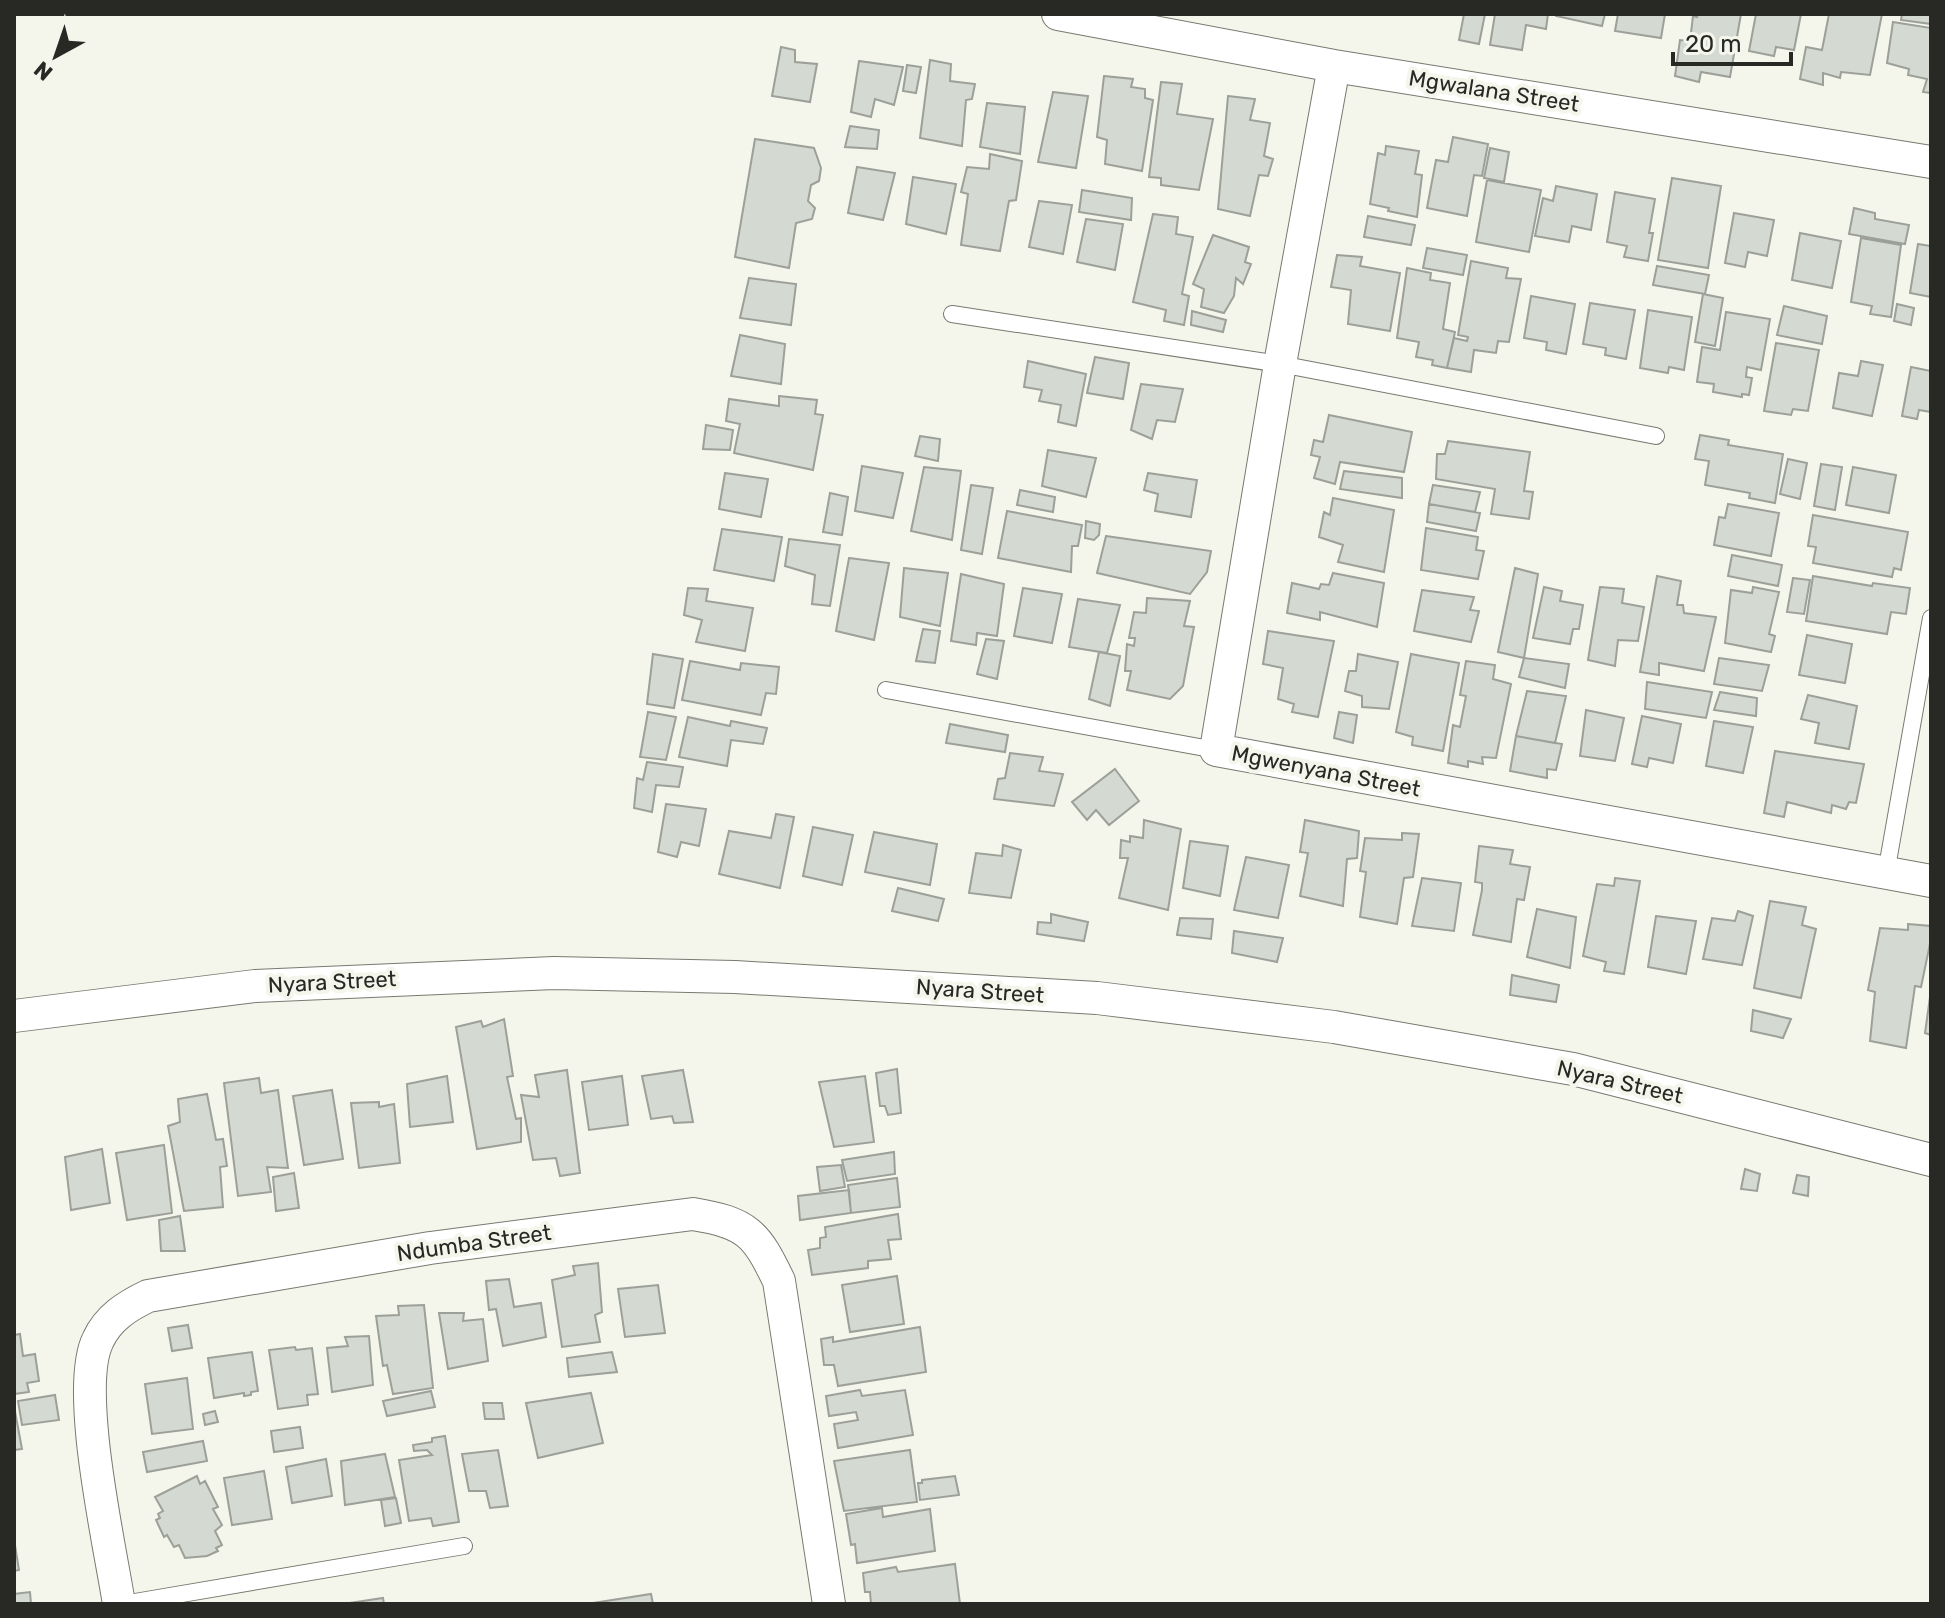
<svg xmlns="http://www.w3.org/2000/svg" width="1945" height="1618" viewBox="0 0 1945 1618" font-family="Rubik,sans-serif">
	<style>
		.building { fill: #d4d9d1; stroke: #9ca098; stroke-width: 2 }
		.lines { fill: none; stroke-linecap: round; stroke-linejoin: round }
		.service-casing { stroke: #797971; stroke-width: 18 }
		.minor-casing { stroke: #797971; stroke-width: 34 }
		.service { stroke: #fff; stroke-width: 16 }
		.minor { stroke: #fff; stroke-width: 32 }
		.labels { text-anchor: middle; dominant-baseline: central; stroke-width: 8; stroke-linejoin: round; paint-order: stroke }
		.street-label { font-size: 22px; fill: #282824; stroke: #f4f5eb }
	</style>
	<rect width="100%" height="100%" fill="#f4f5eb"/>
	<path class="building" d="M1464 14H1485L1479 44 1459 40Z
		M1495 14H1548L1546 29 1526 25 1522 50 1490 45Z
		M1556 14H1605L1602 26 1556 16Z
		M1618 14H1665L1661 38 1615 31Z
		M1698 14H1741L1730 77 1701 72 1699 82 1675 76 1680 40 1690 41 1693 16 1697 17Z
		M1756 14H1801L1794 50 1776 47 1774 56 1749 51Z
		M1829 14H1882L1870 75 1841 72 1840 78 1823 73V85L1800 79 1806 47 1822 50Z
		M1902 14H1931V24L1901 20Z
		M1893 22 1931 28V93L1923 92 1927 79 1908 75 1909 69 1887 63Z
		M781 47 795 50V62L817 64 810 102 772 96Z
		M930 60 951 64 950 81 975 84 972 99 966 100 962 146 920 138Z
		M859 61 903 67 894 105 875 99 871 117 851 112Z
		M907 65 921 67 916 93 903 91Z
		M1104 76 1133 79 1131 87 1145 89V98L1153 100 1142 171 1105 164 1107 140 1097 137Z
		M1161 82 1182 84 1177 114 1213 119 1199 190 1161 185V178L1149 177Z
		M1053 92 1088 96 1076 168 1038 162Z
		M1228 96 1255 99 1250 120 1270 123 1264 156 1273 159 1268 176 1259 175 1250 216 1218 209Z
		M987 103 1025 107 1020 154 980 147Z
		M850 126 879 130 877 149 845 147Z
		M1453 137 1488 144 1482 176 1474 175 1467 216 1427 208 1436 160 1448 162Z
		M755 139 814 148 821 168 819 181 811 185 808 201 815 208 812 219 796 223 789 268 735 257Z
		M1386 146 1419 151 1415 174 1422 175 1417 217 1388 211 1389 208 1370 204 1378 153 1385 155Z
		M1490 148 1509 152 1504 182 1484 178Z
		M990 154 1022 161 1016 200 1009 201 1000 251 961 245 968 194 961 192 967 167 989 169Z
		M857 167 895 173 883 220 848 213Z
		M913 177 956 184 946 234 906 224Z
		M1672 178 1721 186 1708 268 1658 260Z
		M1487 180 1541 190 1529 252 1476 242Z
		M1556 186 1597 194 1591 230 1572 226 1569 242 1535 236 1543 198 1553 201Z
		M1082 190 1132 198 1131 220 1079 212Z
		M1615 192 1655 199 1649 233H1653L1648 261 1624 257 1627 246 1607 242Z
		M1039 201 1072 205 1063 254 1029 247Z
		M1854 208 1875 213V219L1909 225 1905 244 1849 234Z
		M1734 213 1774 220 1767 256 1748 252 1745 267 1725 263Z
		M1153 214 1178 217 1176 234 1193 237 1182 294 1189 296 1184 325 1164 321 1166 310 1133 302Z
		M1368 216 1415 225 1411 245 1364 237Z
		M1368 216 1415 225 1411 245 1364 237Z
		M1086 219 1123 224 1115 270 1077 262Z
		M1800 233 1841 241 1832 288 1792 280Z
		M1213 235 1249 247 1245 262 1251 264 1243 284 1236 278 1234 296 1224 313 1201 307 1204 289 1193 284Z
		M1861 238 1901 245 1891 317 1870 314 1872 306 1851 302Z
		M1918 244 1931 246V297L1910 293Z
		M1427 248 1467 255 1463 275 1423 268Z
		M1337 255 1362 257 1360 266 1400 273 1390 331 1348 324 1351 290 1331 287Z
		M1471 261 1508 268 1506 278 1521 279 1509 342 1498 341 1496 353 1474 350 1471 372 1447 368 1454 338 1467 341 1468 337 1458 335Z
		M1657 266 1709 275 1705 294 1653 285Z
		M1407 268 1431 273 1430 280 1450 283 1443 329 1455 332 1447 368 1432 365 1433 360 1416 357 1419 342 1397 338Z
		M749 278 796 284 791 325 740 318Z
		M1703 294 1723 298 1715 346 1695 342Z
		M1531 296 1575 304 1566 354 1546 350 1547 342 1524 338Z
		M1590 303 1635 310 1626 359 1605 355 1606 348 1583 344Z
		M1897 304 1914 308 1911 325 1894 321Z
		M1784 306 1827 316 1822 344 1777 335Z
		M1648 310 1692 317 1684 370 1669 367 1668 373 1640 368Z
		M1192 311 1226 320 1223 332 1191 325Z
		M1726 312 1770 319 1761 370 1747 367 1746 377 1752 378 1749 395 1742 394V397L1713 392 1714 384 1697 382 1702 347 1720 350Z
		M740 335 785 344 781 384 731 376Z
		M1776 343 1819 350 1808 411 1793 409 1791 415 1764 411Z
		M1095 357 1129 363 1123 399 1087 393Z
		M1028 361 1086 374 1076 426 1058 422 1061 405 1039 401 1042 390 1024 387Z
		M1861 361 1883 365 1872 416 1833 408 1839 373 1858 376Z
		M1911 367 1931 371V412L1919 410 1917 419 1902 416Z
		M1141 384 1183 389 1175 422 1157 420 1152 439 1131 430Z
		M779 396 817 400 815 414 823 415 813 470 734 453 740 424 726 421 729 399 779 406Z
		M1329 415 1412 432 1404 472 1340 462 1335 484 1314 478 1320 457 1311 455 1314 440 1323 442Z
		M706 425 733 430 730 450 703 449Z
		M1700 435 1729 440 1728 445 1783 454 1775 503 1749 498 1750 493 1705 485 1709 461 1695 459Z
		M920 436 940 439 938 461 915 456Z
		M1448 441 1530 452 1524 491 1533 492 1529 519 1491 514 1495 489 1436 479 1437 454H1445Z
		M1048 450 1096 458 1086 497 1042 486Z
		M1788 459 1807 463 1800 499 1780 494Z
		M1821 464 1842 467 1835 510 1814 506Z
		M862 466 903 473 893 518 855 511Z
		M924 467 961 471 952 540 911 531Z
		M1853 467 1896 475 1889 513 1846 505Z
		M1344 471 1402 478V498L1340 489Z
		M725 473 768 479 761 517 719 509Z
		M1148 473 1197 480 1191 517 1155 511 1158 494 1144 490Z
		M971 485 993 488 982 554 961 550Z
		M1433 485 1480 492 1475 512 1429 504Z
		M1020 490 1055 497 1053 512 1017 505Z
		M830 493 848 497 842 535 823 532Z
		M1333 498 1394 510 1384 572 1338 562 1343 545 1319 537 1324 512 1330 515Z
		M1429 504 1480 513 1476 531 1427 522Z
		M1728 504 1779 513 1771 556 1714 545 1719 517 1725 518Z
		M1007 511 1082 525 1078 546H1072L1071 572 998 558Z
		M1813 515 1908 532 1901 570 1894 568 1892 577 1813 563 1816 547 1808 546Z
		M1086 521 1100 524 1099 535 1094 540 1085 538Z
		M1426 528 1478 537 1476 550 1484 551 1478 579 1421 570Z
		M722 529 782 537 774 581 714 570Z
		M1106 536 1211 551 1207 572 1190 594 1097 573Z
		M789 539 840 545 830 606 812 604 815 575 785 566Z
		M1732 555 1782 565 1778 586 1728 576Z
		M849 558 889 563 874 640 836 631Z
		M904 568 948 573 940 626 900 617Z
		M1515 568 1538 574 1524 658 1498 652Z
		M1333 573 1384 583 1377 627 1320 612V620L1287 613 1292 583 1319 589 1321 584 1329 585Z
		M961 574 1004 584 997 636 977 633 976 645 951 641Z
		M1657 576 1681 581 1677 605H1683L1684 613 1716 617 1704 671 1659 663V675L1640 672Z
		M1813 576 1872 586 1873 583 1910 588 1906 614 1891 612 1887 634 1806 621Z
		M1793 578 1810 580 1804 614 1787 612Z
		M1544 587 1562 591 1560 601 1583 605 1579 629H1573L1570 644 1533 638Z
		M1600 587 1624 589 1622 603 1644 607 1638 641 1618 640 1615 666 1588 660Z
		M1753 587 1779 592 1769 634 1775 636 1771 652 1725 643 1731 590 1752 593Z
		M688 588 708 589 706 601 753 608 745 651 696 642 702 620 684 615Z
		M1023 588 1062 594 1052 643 1014 636Z
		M1422 590 1474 597 1470 610 1479 611 1471 642 1414 631Z
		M1147 598 1190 601 1184 626 1194 627 1183 686 1170 699 1127 690 1131 671H1125L1127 644 1134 646 1135 638H1129L1134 612 1146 613Z
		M1078 599 1120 605 1107 653 1069 647Z
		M923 629 940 631 935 663 916 661Z
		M1268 631 1334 641 1318 717 1292 712 1294 704 1278 699 1283 668 1263 664Z
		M1807 635 1852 644 1845 683 1799 675Z
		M986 639 1004 641 997 679 977 674Z
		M1099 652 1120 656 1110 706 1089 699Z
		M653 654 683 659 674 708 647 704Z
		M1358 654 1398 662 1389 709 1362 707V696L1345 691 1349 671H1356Z
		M1411 654 1459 663 1443 751 1412 745 1413 737 1396 732Z
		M1524 658 1569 664 1565 688 1519 677Z
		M1719 658 1769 665 1762 691 1714 684Z
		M690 661 740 670 741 663 779 667 776 694 766 693 761 715 682 700Z
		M1466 661 1495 665 1493 679 1511 684 1496 758 1482 757 1483 764 1468 761V767L1448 763 1453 725 1460 727 1466 696 1460 695Z
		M1647 682 1712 692 1706 718 1645 709Z
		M1527 691 1566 696 1555 743 1516 736Z
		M1720 692 1757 698 1756 716 1714 710Z
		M1808 695 1857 706 1849 749 1815 743 1819 723 1801 719Z
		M1586 710 1624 718 1615 761 1580 756Z
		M648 712 676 717 666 760 640 757Z
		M1339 712 1357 715 1353 743 1334 738Z
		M1642 716 1681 724 1673 763 1649 758 1647 767 1632 764Z
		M688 717 730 726 731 721 767 728 763 744 731 740 727 766 679 757Z
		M1714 721 1753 727 1743 773 1706 766Z
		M950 724 1008 735 1005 752 946 743Z
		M1516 736 1562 744 1556 770 1547 769V778L1510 771Z
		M1775 751 1864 764 1856 803 1849 802 1846 809 1832 805 1831 813 1787 802 1784 817 1764 813Z
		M1010 753 1043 757 1039 771 1063 774 1054 806 994 799 998 779 1005 778Z
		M647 762 683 767 679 787 656 785 652 812 634 808 637 778 643 780Z
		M1115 769 1139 801 1109 825 1096 810 1087 820 1072 802Z
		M666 804 706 809 699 846 681 842 677 857 658 852Z
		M776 814 794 817 780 888 719 874 729 831 771 838Z
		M1144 820 1181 829 1168 910 1119 898 1128 858H1120L1121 840 1130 842V836L1143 838Z
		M1305 820 1359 831 1357 858 1347 859 1343 906 1300 896 1308 853 1300 852Z
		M813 827 853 835 842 885 803 876Z
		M874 832 937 844 930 885 865 872Z
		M1402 833 1419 834 1413 877 1404 878 1397 924 1360 917 1366 872 1360 871 1365 838 1402 840Z
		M1190 841 1228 846 1220 896 1183 888Z
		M1003 845 1021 850 1011 898 969 893 976 853 1002 856Z
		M1479 846 1513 850 1510 864 1530 867 1524 900 1517 899 1511 942 1473 935 1482 890V883L1475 882Z
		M1246 857 1289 865 1278 918 1234 910Z
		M1422 878 1461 883 1454 931 1412 926Z
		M1615 878 1640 881 1624 974 1604 971 1606 962 1583 956 1597 884 1614 886Z
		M898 888 944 899 938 921 892 911Z
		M1770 901 1806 907 1802 925 1816 929 1801 998 1754 988Z
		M1537 909 1576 917 1570 968 1527 957Z
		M1738 911 1753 916 1742 965 1703 959 1712 918 1735 921Z
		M1051 914 1088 922 1084 941 1037 934 1038 922 1051 923Z
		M1656 916 1696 921 1686 974 1648 967Z
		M1180 918 1213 919 1211 939 1177 935Z
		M1908 924 1931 926V939L1921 987 1915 986 1906 1048 1870 1041 1875 992 1868 990 1880 928 1908 930Z
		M1234 931 1283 938 1277 962 1232 953Z
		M1512 975 1559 985 1556 1002 1510 995Z
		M1931 990V1035L1925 1033Z
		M1753 1010 1791 1019 1783 1038 1751 1031Z
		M504 1019 513 1076 507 1077 516 1119 521 1118V1142L477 1149 456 1027 481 1021 483 1027Z
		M897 1069 901 1113 888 1115 885 1106H880L876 1073Z
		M567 1070 580 1173 560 1176 556 1158 533 1160 521 1095 539 1097 535 1075Z
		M683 1070 693 1122 674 1123 672 1116 651 1119 642 1076Z
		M447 1076 453 1122 410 1127 407 1084Z
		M622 1076 628 1125 589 1130 582 1082Z
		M865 1076 874 1142 834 1147 819 1082Z
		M259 1078 261 1093 278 1090 288 1168 267 1167 271 1192 238 1196 224 1083Z
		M332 1090 343 1159 304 1165 293 1096Z
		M207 1094 216 1140 223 1139 227 1166 220 1167 223 1207 184 1211 168 1126 180 1122 178 1099Z
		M379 1102V1107L394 1104 400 1163 359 1168 351 1103Z
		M164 1145 172 1213 127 1220 116 1153Z
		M102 1149 110 1203 71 1210 65 1157Z
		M894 1152 895 1174 847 1181 842 1160Z
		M841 1165 845 1187 820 1191 817 1167Z
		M1745 1169 1760 1174 1757 1191 1741 1189Z
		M294 1173 299 1208 276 1211 273 1177Z
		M1797 1175 1809 1177 1808 1196 1793 1193Z
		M897 1178 900 1207 851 1213 848 1185Z
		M849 1190 851 1213 800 1220 798 1196Z
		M898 1214 901 1239 888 1240 891 1259 868 1261V1268L812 1275 808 1250 820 1248V1238L826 1237 825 1227Z
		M180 1216 185 1251H161L159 1220Z
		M598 1263 602 1312 595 1315 600 1342 562 1347 552 1280 575 1275 573 1266Z
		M897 1276 904 1324 850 1332 842 1285Z
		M509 1279 514 1307 541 1303 546 1337 503 1346 496 1309 489 1310 486 1281Z
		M658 1285 665 1333 625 1337 618 1289Z
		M424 1305 433 1388 393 1394 387 1365 383 1366 376 1316 399 1315 398 1306Z
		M439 1313H464L463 1321 483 1319 488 1361 448 1369Z
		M188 1325 192 1348 172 1351 168 1328Z
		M920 1327 926 1372 838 1386 834 1365H824L821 1339 833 1337V1342Z
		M20 1334 23 1356 35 1354 39 1381 27 1383 29 1392 14 1394V1335Z
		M369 1336 373 1385 332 1392 327 1348 348 1346 345 1337Z
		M295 1347 296 1350 312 1348 318 1394 307 1395 308 1405 278 1409 269 1350Z
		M252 1352 258 1391 251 1392V1395L244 1396V1393L214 1398 208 1358Z
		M612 1352 617 1372 569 1377 567 1358Z
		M187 1378 193 1429 152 1434 145 1384Z
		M860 1390 862 1396 905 1390 913 1435 838 1448 834 1424 858 1420 856 1412 829 1416 826 1396Z
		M431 1391 435 1407 387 1416 383 1401Z
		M591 1393 603 1443 538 1458 526 1403Z
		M55 1395 59 1420 22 1425 18 1401Z
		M483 1403H502L504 1419H485Z
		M14 1406 22 1449 14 1450Z
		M215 1411 218 1422 205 1425 203 1414Z
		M300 1427 303 1448 274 1452 271 1431Z
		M445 1436 459 1522 433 1526 431 1518 409 1521 399 1460 432 1455 427 1450 414 1451 413 1445 432 1442V1438Z
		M203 1441 207 1461 147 1472 143 1452Z
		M498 1450 508 1506 490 1508 486 1491H469L462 1454Z
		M910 1450 917 1502 844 1511 834 1461Z
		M385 1454 395 1497 345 1505 341 1461Z
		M326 1459 332 1496 292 1503 286 1467Z
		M264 1471 272 1519 232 1525 224 1478Z
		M197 1476 200 1484 205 1481 218 1507 213 1509 222 1525 215 1531 222 1545 216 1548 218 1551 207 1556 185 1558 179 1545 174 1547 167 1535 164 1537 156 1520 160 1518 158 1514 163 1511 155 1497Z
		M955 1476 959 1495 920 1500 918 1483H922V1480Z
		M396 1498 401 1523 385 1526 381 1500Z
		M882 1508 883 1517 930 1509 935 1551 857 1563 855 1544 851 1545 846 1514Z
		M14 1539 19 1570 14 1571Z
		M955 1564 960 1604H871L870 1592H865L863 1573 896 1567 898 1572Z
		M30 1592 31 1604H14V1594Z
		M651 1594 653 1604 593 1603Z
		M383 1598 384 1604H343Z"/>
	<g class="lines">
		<defs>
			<path id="service" d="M952 314 1280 364 1656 436
				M886 690 1216 750
				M1886 873 1931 618
				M123 1604 464 1546"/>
			<path id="minor" d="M1058 14 1334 66 1931 162
				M1334 66 1280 364 1216 750 1931 881
				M14 1016 255 986 554 973 735 977 1097 998 1334 1027 1573 1069 1931 1160
				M119 1604C110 1546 74 1388 98 1340 108 1318 127 1306 148 1296L430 1248 693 1214C747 1223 756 1233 779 1281L829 1604"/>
		</defs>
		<use href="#service" class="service-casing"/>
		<use href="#minor" class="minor-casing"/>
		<use href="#service" class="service"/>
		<use href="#minor" class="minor"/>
	</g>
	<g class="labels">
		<g class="street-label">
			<text transform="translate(1494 91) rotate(9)">Mgwalana Street</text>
			<text transform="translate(1326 771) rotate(11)">Mgwenyana Street</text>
			<text transform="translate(332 982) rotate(-3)">Nyara Street</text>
			<text transform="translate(980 991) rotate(4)">Nyara Street</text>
			<text transform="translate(1620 1082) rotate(13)">Nyara Street</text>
			<text transform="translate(474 1243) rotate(-8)">Ndumba Street</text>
		</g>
	</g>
	<rect width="1945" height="1618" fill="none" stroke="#282824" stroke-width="32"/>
	<g transform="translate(56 56) rotate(220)" stroke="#f4f5eb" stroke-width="6" paint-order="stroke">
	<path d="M0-6L14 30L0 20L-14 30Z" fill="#282824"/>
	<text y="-12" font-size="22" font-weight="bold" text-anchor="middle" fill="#282824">N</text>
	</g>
	<path d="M1673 52v12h118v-12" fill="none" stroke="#282824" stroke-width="4"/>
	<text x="1685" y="52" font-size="24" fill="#282824" stroke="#f4f5eb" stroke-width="6" paint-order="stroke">20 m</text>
</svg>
